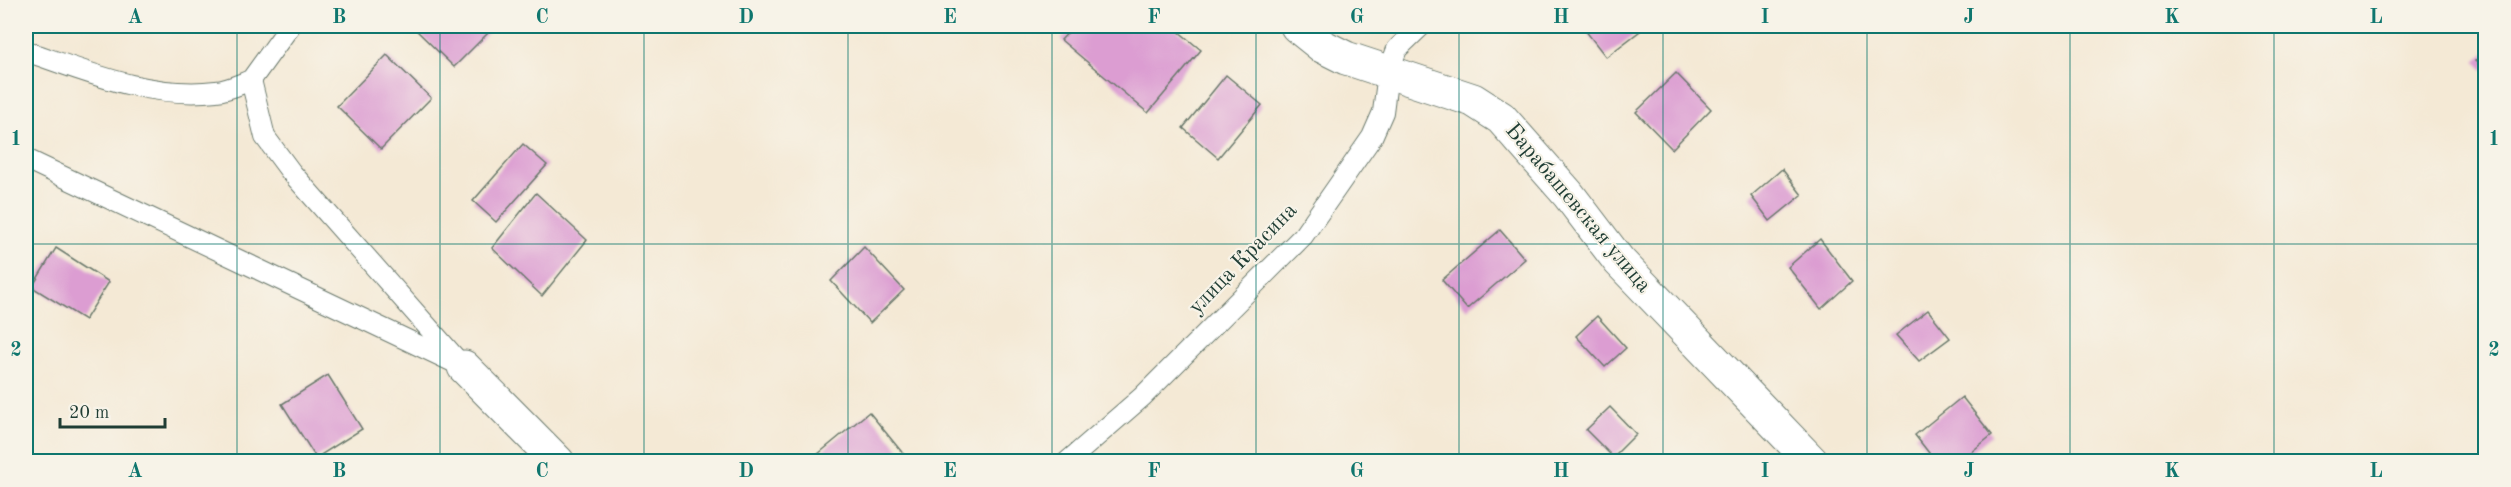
<svg xmlns="http://www.w3.org/2000/svg" width="2511" height="487" viewBox="0 0 2511 487" font-family="'Old Standard TT',serif">
	<style>
		.building { fill: #dc9dd2 }
		.lines { fill: none; stroke-linecap: round; stroke-linejoin: round }
		.lane-casing { stroke: #6a796c; stroke-width: 22 }
		.street-casing { stroke: #6a796c; stroke-width: 35 }
		.lane { stroke: #fff; stroke-width: 20 }
		.street { stroke: #fff; stroke-width: 33 }
		.grid { fill: none; stroke: #0f766e; stroke-width: 1.5; stroke-opacity: 0.55 }
		.labels { text-anchor: middle; dominant-baseline: central; stroke-width: 4.5; stroke-linejoin: round; paint-order: stroke }
		.street-label { font-size: 22px; fill: #1f3d34; stroke: #f7f3e8 }
		.neatline { fill: none; stroke: #0f766e; stroke-width: 2 }
		.grid-label { font-size: 20px; text-anchor: middle; font-weight: bold; fill: #0f766e }
	</style>
	<rect width="100%" height="100%" fill="#f7f3e8"/>
	<filter id="ink" filterUnits="userSpaceOnUse"><feTurbulence type="fractalNoise" baseFrequency=".0167" numOctaves="2"/><feDisplacementMap in="SourceGraphic" scale="12" xChannelSelector="R" yChannelSelector="G"/><feConvolveMatrix kernelMatrix="1 2 1 2 8 2 1 2 1" color-interpolation-filters="sRGB"/></filter>
	<filter id="wash" filterUnits="userSpaceOnUse"><feTurbulence type="fractalNoise" baseFrequency=".008" numOctaves="4" result="noise"/><feDisplacementMap in="SourceGraphic" scale="24" xChannelSelector="R" yChannelSelector="G"/><feGaussianBlur stdDeviation="1.35" result="paint"/><feColorMatrix in="noise" values="0 0 0 0 0 0 0 0 0 0 0 0 0 0 0 0 0 1.4 0 .05"/><feComposite in="paint" operator="in"/></filter>
	<g filter="url(#wash)">
		<rect width="100%" height="100%" fill="#f4e9d5"/>
		<g id="blocks">
			<path class="building" d="M412 26H495L454 67Z
				M1074 26H1172L1201 50 1148 113 1061 40Z
				M1591 26H1636L1640 31 1606 57 1585 30Z
				M2486 52V72L2475 61Z
				M387 55 431 98 381 149 337 106Z
				M1676 73 1711 109 1672 149 1636 112Z
				M1226 75 1262 105 1218 158 1183 128Z
				M523 144 547 165 496 222 473 201Z
				M1782 169 1802 195 1770 221 1751 196Z
				M536 193 587 240 542 296 492 248Z
				M1500 230 1525 259 1467 309 1442 280Z
				M1820 239 1852 281 1821 309 1788 267Z
				M864 247 904 290 870 323 831 281Z
				M56 248 109 282 85 320 32 287Z
				M1928 310 1950 338 1919 361 1896 335Z
				M1597 316 1626 348 1605 367 1576 336Z
				M328 375 362 429 316 458 282 404Z
				M1962 397 1992 435 1959 462H1936L1915 435Z
				M1610 407 1636 434 1613 457 1586 430Z
				M869 412 910 462H824L818 454Z"/>
		</g>
	</g>
	<g filter="url(#ink)">
		<use href="#blocks" fill-opacity="0" stroke="#6a796c" stroke-width="1.5"/>
		<g class="lines">
			<defs>
				<path id="lane" d="M290 26 251 80 265 137 291 172 458 361
					M26 51C87 72 150 99 216 91 228 90 240 84 251 80
					M26 159 464 367
					M1067 462 1142 397 1303 236 1372 137 1383 112 1388 73 1397 49 1421 26"/>
				<path id="street" d="M1297 26 1322 46 1346 58 1473 100 1501 118 1568 194 1619 261 1812 462
					M464 367 558 462"/>
			</defs>
			<use href="#lane" class="lane-casing"/>
			<use href="#street" class="street-casing"/>
			<use href="#lane" class="lane"/>
			<use href="#street" class="street"/>
		</g>
	</g>
	<path class="grid" d="M237 26V462M440 26V462M644 26V462M848 26V462M1052 26V462M1256 26V462M1459 26V462M1663 26V462M1867 26V462M2070 26V462M2274 26V462M26 244H2486"/>
	<g class="labels">
		<g class="street-label">
			<text transform="translate(1578 208) rotate(50)">Барабашевская улица</text>
			<text transform="translate(1243 259) rotate(-46)">улица Красина</text>
		</g>
	</g>
	<rect width="2511" height="487" fill="none" stroke="#f7f3e8" stroke-width="66"/>
	<path d="M60 418v9h105v-9" fill="none" stroke="#1f3d34" stroke-width="3"/>
	<text x="69" y="418" font-size="18" fill="#1f3d34" stroke="#f7f3e8" stroke-width="4.5" paint-order="stroke">20 m</text>
	<rect x="33" y="33" width="2445" height="421" class="neatline"/>
	<g class="grid-label">
		<text x="135" y="23">A</text>
		<text x="339" y="23">B</text>
		<text x="542" y="23">C</text>
		<text x="746" y="23">D</text>
		<text x="950" y="23">E</text>
		<text x="1154" y="23">F</text>
		<text x="1357" y="23">G</text>
		<text x="1561" y="23">H</text>
		<text x="1765" y="23">I</text>
		<text x="1969" y="23">J</text>
		<text x="2172" y="23">K</text>
		<text x="2376" y="23">L</text>
		<text x="16" y="145">1</text>
		<text x="2494" y="145">1</text>
		<text x="16" y="356">2</text>
		<text x="2494" y="356">2</text>
		<text x="135" y="477">A</text>
		<text x="339" y="477">B</text>
		<text x="542" y="477">C</text>
		<text x="746" y="477">D</text>
		<text x="950" y="477">E</text>
		<text x="1154" y="477">F</text>
		<text x="1357" y="477">G</text>
		<text x="1561" y="477">H</text>
		<text x="1765" y="477">I</text>
		<text x="1969" y="477">J</text>
		<text x="2172" y="477">K</text>
		<text x="2376" y="477">L</text>
	</g>
</svg>
